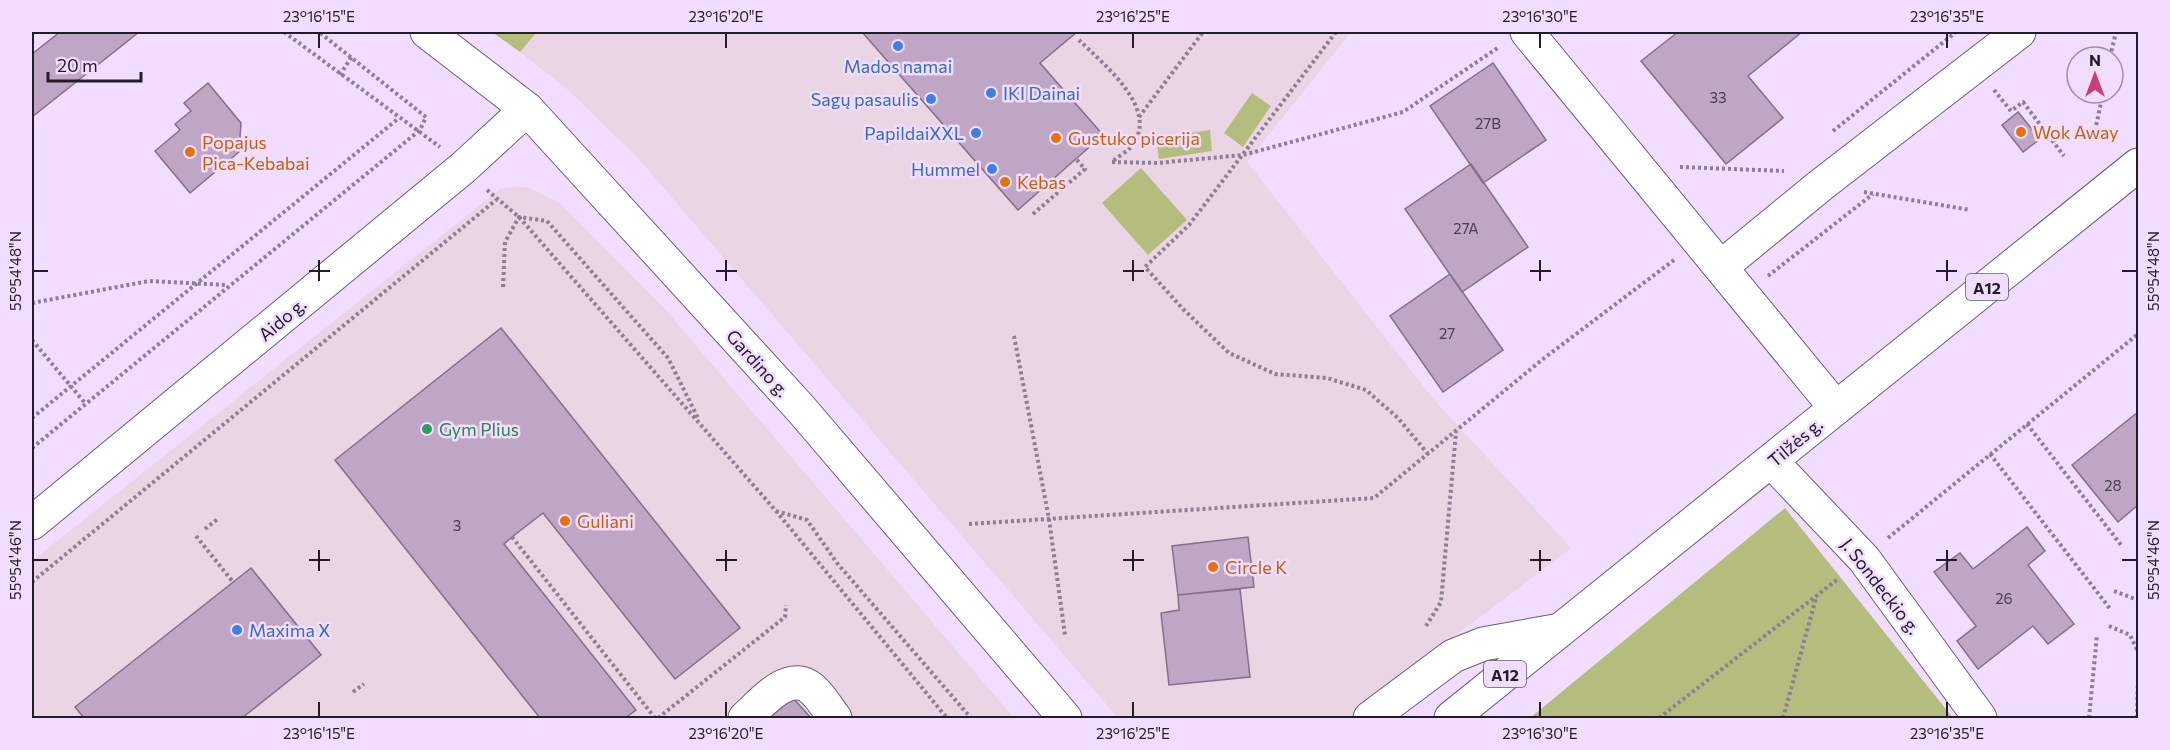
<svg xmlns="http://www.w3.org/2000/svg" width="2170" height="750" viewBox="0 0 2170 750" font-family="Commissioner,sans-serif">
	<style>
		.commercial { fill: #e9d5e4 }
		.green { fill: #b5bd7e }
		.building { fill: #bfa6c4; stroke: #856e89; stroke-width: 1.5 }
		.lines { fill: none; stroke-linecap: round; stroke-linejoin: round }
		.minor-casing { stroke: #6d5c79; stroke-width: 35 }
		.major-casing { stroke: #6d5c79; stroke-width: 35 }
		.highway-casing { stroke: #6d5c79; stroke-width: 35 }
		.path { stroke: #8c7e95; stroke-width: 4; stroke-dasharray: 3 3; stroke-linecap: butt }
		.minor { stroke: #fff; stroke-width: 33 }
		.major { stroke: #fff; stroke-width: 33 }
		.highway { stroke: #fff; stroke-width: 33 }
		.ticks { fill: none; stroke: #241c28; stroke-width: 2 }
		.shop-dot { fill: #3f7fe0; stroke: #f1ddff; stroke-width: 2 }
		.food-dot { fill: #e8710a; stroke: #f1ddff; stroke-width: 2 }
		.leisure-dot { fill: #2e9e5b; stroke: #f1ddff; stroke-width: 2 }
		.labels { text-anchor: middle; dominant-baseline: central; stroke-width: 5; stroke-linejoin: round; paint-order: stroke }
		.number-label { font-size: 15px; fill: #4b3e4f }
		.shield { fill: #f1ddff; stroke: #625668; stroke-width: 1.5 }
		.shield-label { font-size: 16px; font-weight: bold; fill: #241c28 }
		.shop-label { font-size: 18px; fill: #366cbe; stroke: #f1ddff; text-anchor: end }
		.food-label { font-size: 18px; fill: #c56008; stroke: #f1ddff; text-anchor: start }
		.street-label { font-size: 18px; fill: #241c28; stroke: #f1ddff }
		.leisure-label { font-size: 18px; fill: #27864d; stroke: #f1ddff; text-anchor: start }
		.neatline { fill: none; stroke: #241c28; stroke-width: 2 }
		.ticks-label { font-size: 15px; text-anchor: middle; fill: #241c28 }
	</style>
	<rect width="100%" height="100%" fill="#f1ddff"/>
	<path class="commercial" d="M537 32H1351L1247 162 1435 401 1571 548 1347 718H1118L639 159 567 89 520 52Z
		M518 186 529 188 561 204 664 308 1014 718H32V561L500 189Z"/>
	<path class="green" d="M492 32H537L520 52Z
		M1252 93 1271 106 1243 147 1224 133Z
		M1210 130 1212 151 1159 159 1156 138Z
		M1141 168 1187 220 1148 255 1102 203Z
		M1785 508 1953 718H1530Z"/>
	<path class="building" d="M60 32H139L32 117V54Z
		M862 32H1077L1040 63 1103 135 1018 210Z
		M1678 32H1802L1748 76 1783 118 1726 164 1641 61Z
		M1493 63 1546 140 1483 183 1430 106Z
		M208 83 241 123 239 152 190 193 155 151 180 130 175 124 191 111 184 103Z
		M2018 112 2040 139 2023 152 2002 125Z
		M1471 164 1528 247 1462 292 1405 209Z
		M1450 274 1503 350 1443 392 1390 316Z
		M501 328 740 628 675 679 543 513 512 537 504 544 636 710 625 718H540L335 460Z
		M2138 412V505L2118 522 2072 465Z
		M2027 527 2045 551 2028 565 2074 624 2048 644 2033 626 1978 669 1957 641 1976 626 1934 572 1960 553 1973 569Z
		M1248 537 1254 587 1178 595 1172 546Z
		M251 568 321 655 242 718H84L75 707Z
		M1240 589 1250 677 1169 685 1161 613 1179 610 1178 595Z
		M793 698 811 718H768Z"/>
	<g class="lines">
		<defs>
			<path id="minor" d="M1527 32 1836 408
				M1721 267 1821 185 2019 32
				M1772 462 1864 559 1980 718
				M32 523 464 167 527 109
				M745 718C760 705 785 673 808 686 818 692 828 709 835 718"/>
			<path id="major" d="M427 32 527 109 801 409 1065 718"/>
			<path id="highway" d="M1370 718 1453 656 1483 644 1555 631
				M1451 718 2138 165"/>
		</defs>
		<use href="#minor" class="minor-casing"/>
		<use href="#major" class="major-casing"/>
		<use href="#highway" class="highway-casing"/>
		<path class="path" d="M284 32 440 147
			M1336 32 1189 225 1145 267 1183 309 1229 353 1275 374 1327 378 1366 390 1398 418 1428 454
			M1079 40C1103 64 1162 110 1131 147 1126 152 1118 157 1113 161
			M2110 57 2116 32
			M340 75 352 56
			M1994 90 2011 111 2023 102 2064 156
			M1139 117 1203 32
			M1833 131 1956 32
			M2095 131 2103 93
			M1112 162 1157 163 1243 155 1403 112 1499 47
			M1680 167 1784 171
			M487 190 519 217 776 511 947 718
			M1864 192 1970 210
			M1033 214 1085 169 1076 159
			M1768 276 1873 194
			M503 287 505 242 519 217 547 221 668 358 698 418
			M32 303 149 281 227 285
			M1014 336 1049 519 1065 635
			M32 340 85 403
			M32 418 399 118
			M2027 424 2121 545
			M32 448 420 130 426 117 319 32
			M1990 454 2111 610
			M776 511 807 520 837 563 971 718
			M969 524 1374 498 1543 359 1674 260
			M205 529 219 518
			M196 536 233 582
			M512 537 655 718
			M1888 538 2138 334
			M32 582 496 200
			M2114 591 2138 600
			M1426 626 1441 602 1456 432
			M2109 626 2130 635 2138 652
			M353 692 364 684
			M658 718 785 617 786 605
			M1659 718 1838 579
			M1783 718 1816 598
			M2089 718 2097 635
			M2137 718 2138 675"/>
		<use href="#minor" class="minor"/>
		<use href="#major" class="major"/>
		<use href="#highway" class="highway"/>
	</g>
	<path class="ticks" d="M319 33V48M726 33V48M1133 33V48M1540 33V48M1947 33V48M319 260V281M726 260V281M1133 260V281M1540 260V281M1947 260V281M33 271H48M309 271H330M716 271H737M1123 271H1144M1530 271H1551M1936 271H1957M2122 271H2137M319 550V571M726 550V571M1133 550V571M1540 550V571M1947 550V571M33 560H48M309 560H330M716 560H737M1123 560H1144M1530 560H1551M1936 560H1957M2122 560H2137M319 702V717M726 702V717M1133 702V717M1540 702V717M1947 702V717"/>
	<g class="shop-dot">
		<circle cx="898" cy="46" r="6"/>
		<circle cx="991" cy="93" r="6"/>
		<circle cx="931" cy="99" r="6"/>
		<circle cx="976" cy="133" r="6"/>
		<circle cx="992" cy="169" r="6"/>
		<circle cx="237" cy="630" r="6"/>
	</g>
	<g class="food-dot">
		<circle cx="2021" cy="132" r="6"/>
		<circle cx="1056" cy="138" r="6"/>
		<circle cx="190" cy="152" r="6"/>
		<circle cx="1005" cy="182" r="6"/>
		<circle cx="565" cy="521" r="6"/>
		<circle cx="1213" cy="567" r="6"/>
	</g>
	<circle class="leisure-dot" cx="427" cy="429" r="6"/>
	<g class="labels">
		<g class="number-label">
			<text x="1718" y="97">33</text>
			<text x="1488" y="123">27B</text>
			<text x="1466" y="228">27A</text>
			<text x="1447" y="333">27</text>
			<text x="2113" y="485">28</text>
			<text x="457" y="525">3</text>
			<text x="2004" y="598">26</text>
		</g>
		<g class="shield">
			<rect x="1966" y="274" width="42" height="26" rx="4.5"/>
			<rect x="1484" y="661" width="42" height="26" rx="4.5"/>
		</g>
		<g class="shield-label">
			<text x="1987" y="287">A12</text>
			<text x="1505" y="674">A12</text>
		</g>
		<g class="shop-label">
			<text x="898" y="66" text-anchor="middle">Mados namai</text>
			<text x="1003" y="93" text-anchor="start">IKI Dainai</text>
			<text x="919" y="99">Sagų pasaulis</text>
			<text x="964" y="133">PapildaiXXL</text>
			<text x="980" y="169">Hummel</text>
			<text x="249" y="630" text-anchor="start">Maxima X</text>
		</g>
		<g class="food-label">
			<text x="2033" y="132">Wok Away</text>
			<text x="1068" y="138">Gustuko picerija</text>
			<text x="202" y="142">Popajus<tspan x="202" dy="21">Pica-Kebabai</tspan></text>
			<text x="1017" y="182">Kebas</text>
			<text x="577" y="521">Guliani</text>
			<text x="1225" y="567">Circle K</text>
		</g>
		<g class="street-label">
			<text transform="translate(282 319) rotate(-40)">Aido g.</text>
			<text transform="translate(758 363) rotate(48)">Gardino g.</text>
			<text transform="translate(1795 442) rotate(-40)">Tilžės g.</text>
			<text transform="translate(1881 586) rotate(52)">J. Sondeckio g.</text>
		</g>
		<g class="leisure-label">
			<text x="439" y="429">Gym Plius</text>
		</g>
	</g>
	<rect width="2170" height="750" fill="none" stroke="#f1ddff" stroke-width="66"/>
	<g transform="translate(2095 75)"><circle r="28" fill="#f1ddff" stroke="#9f90a9" stroke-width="1.5"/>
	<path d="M0-4.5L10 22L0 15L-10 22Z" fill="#cb3f73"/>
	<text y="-9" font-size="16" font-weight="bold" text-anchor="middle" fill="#241c28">N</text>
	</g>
	<path d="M48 72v9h93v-9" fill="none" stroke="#241c28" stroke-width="3"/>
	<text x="57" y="72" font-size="18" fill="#241c28" stroke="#f1ddff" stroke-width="4.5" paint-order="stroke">20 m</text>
	<rect x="33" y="33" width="2104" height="684" class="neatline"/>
	<g class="ticks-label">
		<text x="319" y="22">23°16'15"E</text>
		<text x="726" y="22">23°16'20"E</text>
		<text x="1133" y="22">23°16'25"E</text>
		<text x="1540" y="22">23°16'30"E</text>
		<text x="1947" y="22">23°16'35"E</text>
		<text transform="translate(16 271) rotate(-90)" y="5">55°54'48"N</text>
		<text transform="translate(2154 271) rotate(-90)" y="5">55°54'48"N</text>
		<text transform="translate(16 560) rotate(-90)" y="5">55°54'46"N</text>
		<text transform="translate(2154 560) rotate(-90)" y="5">55°54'46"N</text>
		<text x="319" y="739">23°16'15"E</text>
		<text x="726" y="739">23°16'20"E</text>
		<text x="1133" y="739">23°16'25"E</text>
		<text x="1540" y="739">23°16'30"E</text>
		<text x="1947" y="739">23°16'35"E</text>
	</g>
</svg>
